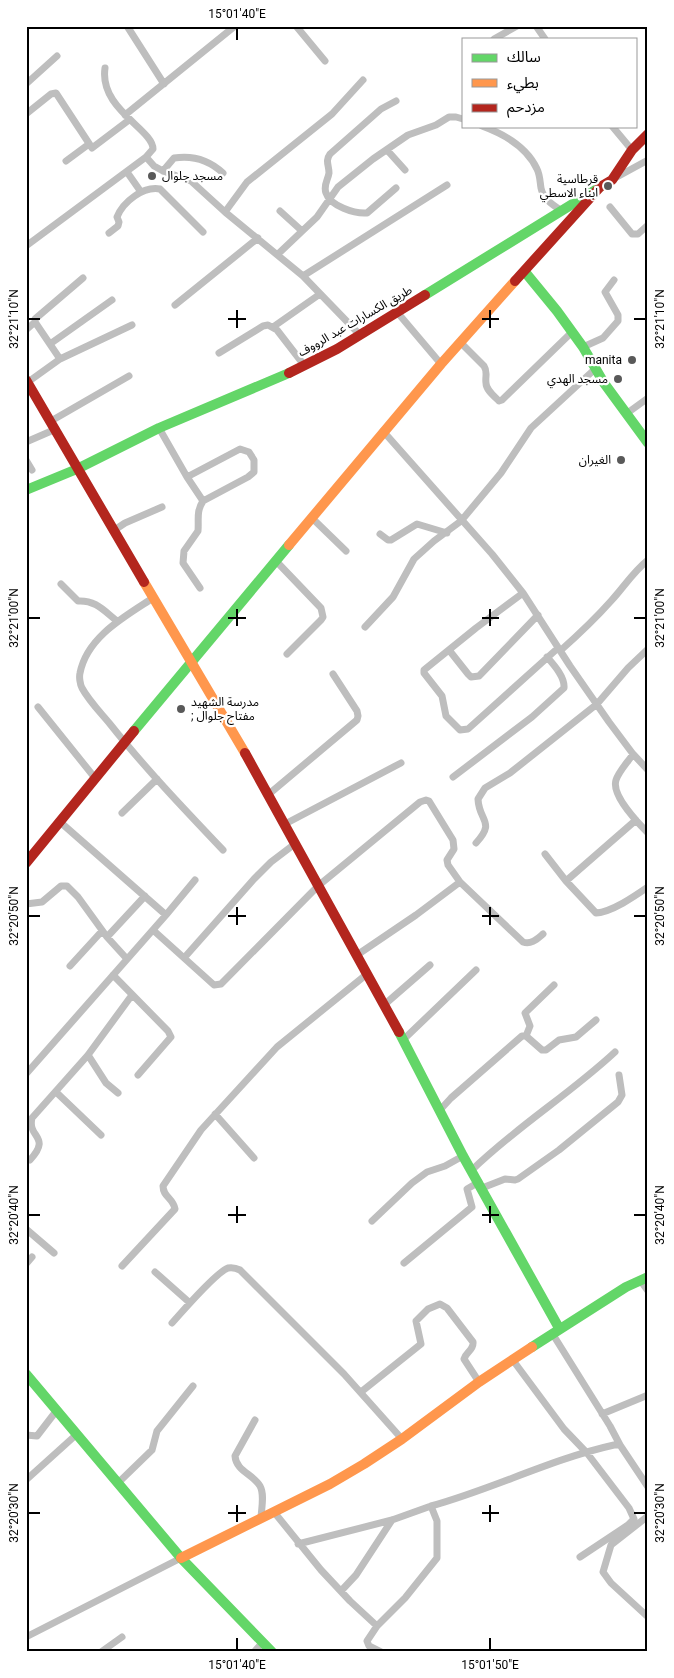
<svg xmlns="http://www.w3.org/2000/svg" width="674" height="1678" viewBox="0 0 674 1678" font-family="Roboto,'Noto Sans Arabic',sans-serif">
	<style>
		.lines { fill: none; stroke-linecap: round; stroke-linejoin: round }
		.street { stroke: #bebebe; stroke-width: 7 }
		.fast { stroke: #63d668; stroke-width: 10 }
		.slow { stroke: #ff974d; stroke-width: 10 }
		.jam { stroke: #b3261e; stroke-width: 10 }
		.ticks { fill: none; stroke: #000; stroke-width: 2 }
		.poi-dot { fill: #595959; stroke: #fff; stroke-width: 2 }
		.labels { text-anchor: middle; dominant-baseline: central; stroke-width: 4.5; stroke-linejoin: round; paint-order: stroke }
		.poi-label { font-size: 12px; fill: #000; stroke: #fff; text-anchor: end }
		.street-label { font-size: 12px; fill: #000; stroke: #fff }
		.neatline { fill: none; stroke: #000; stroke-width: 2 }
		.ticks-label { font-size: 12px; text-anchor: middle; fill: #000 }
	</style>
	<rect width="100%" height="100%" fill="#fff"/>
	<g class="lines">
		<path class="street" d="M127 26 164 84
			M296 26 325 61
			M536 26 545 39
			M494 39 517 26
			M26 84 57 56
			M396 101 381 109 330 154C325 161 329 165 329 173 328 180 323 185 326 193 330 206 355 214 367 213L396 188
			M26 114 51 94 56 93 92 148 129 120
			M125 115 235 26
			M482 126C504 134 527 147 537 169 540 175 540 182 541 188 543 199 553 205 562 211
			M612 126 632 150
			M387 150 405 170
			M146 157 154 166 163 171 191 181 225 212 303 276 360 335
			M66 161 89 144
			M163 171 174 158C193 155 209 160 223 173
			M127 172 141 192
			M615 178 648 160
			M610 207 632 234H638L648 225
			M280 211 302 231
			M225 212 247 182 332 114 363 80
			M109 233 118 226 119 222 117 217C123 202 143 186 160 189L203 232
			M26 246 146 157 153 149C153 129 99 109 105 68
			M278 254 317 217 338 187 373 159 408 135 436 125 449 117H456L463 119
			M303 276 447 185
			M175 305 258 238
			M397 312 441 364
			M273 327 320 294
			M26 330 35 322
			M460 342 484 366C488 372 485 376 486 383 486 390 494 396 499 401L502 400 572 332
			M50 344 112 300
			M583 347 603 338 618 321V315L605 292 614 280
			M219 353 263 326 268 325 277 330 304 365
			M60 359 35 322V319L83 278
			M28 382 60 359 132 325
			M626 414 648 398
			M51 421 129 376
			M159 428 187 477 203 501C196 512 199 519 198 531L184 551 183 563 200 588
			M383 431 492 554 523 593 570 666 609 722 633 754C628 762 619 771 616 780 611 795 638 823 648 833
			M26 442 56 429
			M26 460 32 470
			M187 477 240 449 249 452 254 460V472L248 477 203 501
			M312 518 346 551
			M113 531 125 523 162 507
			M380 534 388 540H391L417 524 447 533
			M276 561 321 608 323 617 321 620 287 654
			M61 584 78 601C96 600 104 611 117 621
			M523 593 476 628 424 670V673L442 696 446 716 460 730 468 729 558 648
			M153 598C124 617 87 637 80 673 79 677 80 684 82 688 89 701 101 713 110 724 145 768 184 809 223 850
			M365 627 393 597 414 559 434 541 461 521 501 473 531 428 595 369
			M449 650 468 674 471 677 479 676 538 615
			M560 651C578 635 595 619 611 601 624 587 633 572 648 560
			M38 707 95 778
			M633 754 648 770
			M453 777 532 717 564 688C565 677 554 665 547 657
			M269 794 357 720 358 716 357 711 333 674
			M122 813 157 779
			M59 821 166 915 195 880
			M285 824 401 763
			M476 843C496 821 479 822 478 799L485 788 510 773 597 704 628 668 648 649
			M545 854 566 881 596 913C612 912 635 896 648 887
			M566 881 636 820
			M26 904 42 902 61 886H67L78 897 107 937 127 959
			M153 930 214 985 221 984 318 886 420 802 426 800 429 801 453 840 454 849 447 860 448 865 460 882 523 942C531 945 537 939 543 934
			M107 937 145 896
			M357 955 416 915 460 882
			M184 958 254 879 271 862 296 843
			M70 966 102 931
			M113 975 168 1031 171 1037 138 1075
			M384 1005 430 965
			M526 1036 530 1026 525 1013 554 985
			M403 1040 476 970
			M88 1055 106 1083 118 1093
			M26 1074 166 915
			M56 1092 101 1135
			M440 1110 451 1098 522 1036H526L542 1050H546L559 1040 576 1037 596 1020
			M215 1114 254 1158
			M30 1160C52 1136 27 1138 32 1118L88 1055 132 995
			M472 1170C516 1127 570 1094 615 1052
			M482 1188 505 1179 515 1180 518 1179 559 1150 618 1102 622 1095 619 1075
			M372 1221 412 1183 427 1172 445 1166 463 1156
			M26 1229 54 1253
			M404 1263 472 1207 467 1189 479 1182
			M26 1264 32 1257
			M122 1266 175 1209C173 1198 163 1197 163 1186L201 1130 277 1047 367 974
			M155 1272 190 1303
			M640 1280 648 1291
			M172 1323C183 1311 215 1273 228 1268 233 1267 236 1268 240 1270L344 1374 402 1439
			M552 1333 610 1426 620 1445
			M512 1359 564 1429 587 1453 629 1508 634 1519 628 1525 580 1557
			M361 1392 421 1344 416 1321 428 1309 440 1304 447 1308 473 1342C474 1350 466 1352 464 1359L479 1382
			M602 1414 648 1395
			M255 1420 235 1456C236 1471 253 1474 260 1486 265 1495 261 1510 261 1519
			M26 1435 37 1436 57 1410
			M26 1480 77 1434
			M118 1483 152 1450 157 1431 193 1386
			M431 1506C493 1489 551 1459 614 1445H620L648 1487
			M274 1512 321 1570 350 1601 377 1626 367 1641 369 1646 381 1652
			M648 1516 611 1545 603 1572 611 1583 648 1617
			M298 1544 392 1520 431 1506 437 1521V1558L405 1598 377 1626
			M341 1591 356 1575 392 1520
			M26 1637 181 1558
			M101 1652 122 1637
			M254 1652 263 1642"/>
		<path class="fast" d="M525 272 557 311 583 347 604 383 648 443
			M425 295 600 187
			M26 490 77 469 159 428 289 373
			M134 731 289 545
			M399 1032 463 1156 559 1328
			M532 1347 626 1287 648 1277
			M26 1374 181 1558 272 1652"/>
		<path class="slow" d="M289 545 441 364 515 281
			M144 582 245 753
			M181 1558 330 1484 364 1464 402 1439 479 1382 532 1347"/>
		<path class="jam" d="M515 281 600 187 612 180 632 150 648 134
			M289 373 337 349 425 295
			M26 380 144 582
			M245 753 399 1032
			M26 863 134 731"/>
	</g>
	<path class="ticks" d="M237 28V40M237 310V328M490 310V328M28 319H40M228 319H246M482 319H499M634 319H646M237 609V626M490 609V626M28 618H40M228 618H246M482 618H499M634 618H646M237 907V925M490 907V925M28 916H40M228 916H246M482 916H499M634 916H646M237 1206V1223M490 1206V1223M28 1215H40M228 1215H246M482 1215H499M634 1215H646M237 1505V1522M490 1505V1522M28 1513H40M228 1513H246M482 1513H499M634 1513H646M237 1638V1650M490 1638V1650"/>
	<g class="poi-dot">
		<circle cx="152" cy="176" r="5"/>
		<circle cx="608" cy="186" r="5"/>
		<circle cx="632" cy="360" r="5"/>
		<circle cx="618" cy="379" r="5"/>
		<circle cx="621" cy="460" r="5"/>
		<circle cx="181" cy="709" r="5"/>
	</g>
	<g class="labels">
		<g class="poi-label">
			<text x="162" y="176" text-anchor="start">مسجد جلوال</text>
			<text x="598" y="179">قرطاسية<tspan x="598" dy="14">ابناء الاسطي</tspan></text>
			<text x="622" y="360">manita</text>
			<text x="608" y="379">مسجد الهدي</text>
			<text x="611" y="460">الغيران</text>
			<text x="191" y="702" text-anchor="start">مدرسة الشهيد<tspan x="191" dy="14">; مفتاح جلوال</tspan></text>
		</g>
		<g class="street-label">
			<text transform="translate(355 321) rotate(-30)">طريق الكسارات عبد الرووف</text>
		</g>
	</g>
	<rect width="674" height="1678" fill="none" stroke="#ffffff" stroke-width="55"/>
	<rect x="462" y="38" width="175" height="90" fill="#ffffff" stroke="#999999"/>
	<rect x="472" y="54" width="25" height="8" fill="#63d668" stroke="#999999"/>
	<text x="507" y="62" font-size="15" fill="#000000">سالك</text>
	<rect x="472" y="79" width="25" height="8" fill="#ff974d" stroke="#999999"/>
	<text x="507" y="88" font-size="15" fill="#000000">بطيء</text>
	<rect x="472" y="104" width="25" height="8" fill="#b3261e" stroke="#999999"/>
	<text x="507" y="112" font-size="15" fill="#000000">مزدحم</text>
	<rect x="28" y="28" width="618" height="1622" class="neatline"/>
	<g class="ticks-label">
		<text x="237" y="18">15°01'40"E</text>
		<text transform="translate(14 319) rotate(-90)" y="4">32°21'10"N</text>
		<text transform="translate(660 319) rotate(-90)" y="4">32°21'10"N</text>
		<text transform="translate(14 618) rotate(-90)" y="4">32°21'00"N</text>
		<text transform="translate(660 618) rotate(-90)" y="4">32°21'00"N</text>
		<text transform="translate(14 916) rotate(-90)" y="4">32°20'50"N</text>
		<text transform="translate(660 916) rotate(-90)" y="4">32°20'50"N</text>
		<text transform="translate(14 1215) rotate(-90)" y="4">32°20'40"N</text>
		<text transform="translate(660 1215) rotate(-90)" y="4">32°20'40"N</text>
		<text transform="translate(14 1513) rotate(-90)" y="4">32°20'30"N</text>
		<text transform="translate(660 1513) rotate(-90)" y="4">32°20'30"N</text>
		<text x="237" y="1669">15°01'40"E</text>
		<text x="490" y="1669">15°01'50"E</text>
	</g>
</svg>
